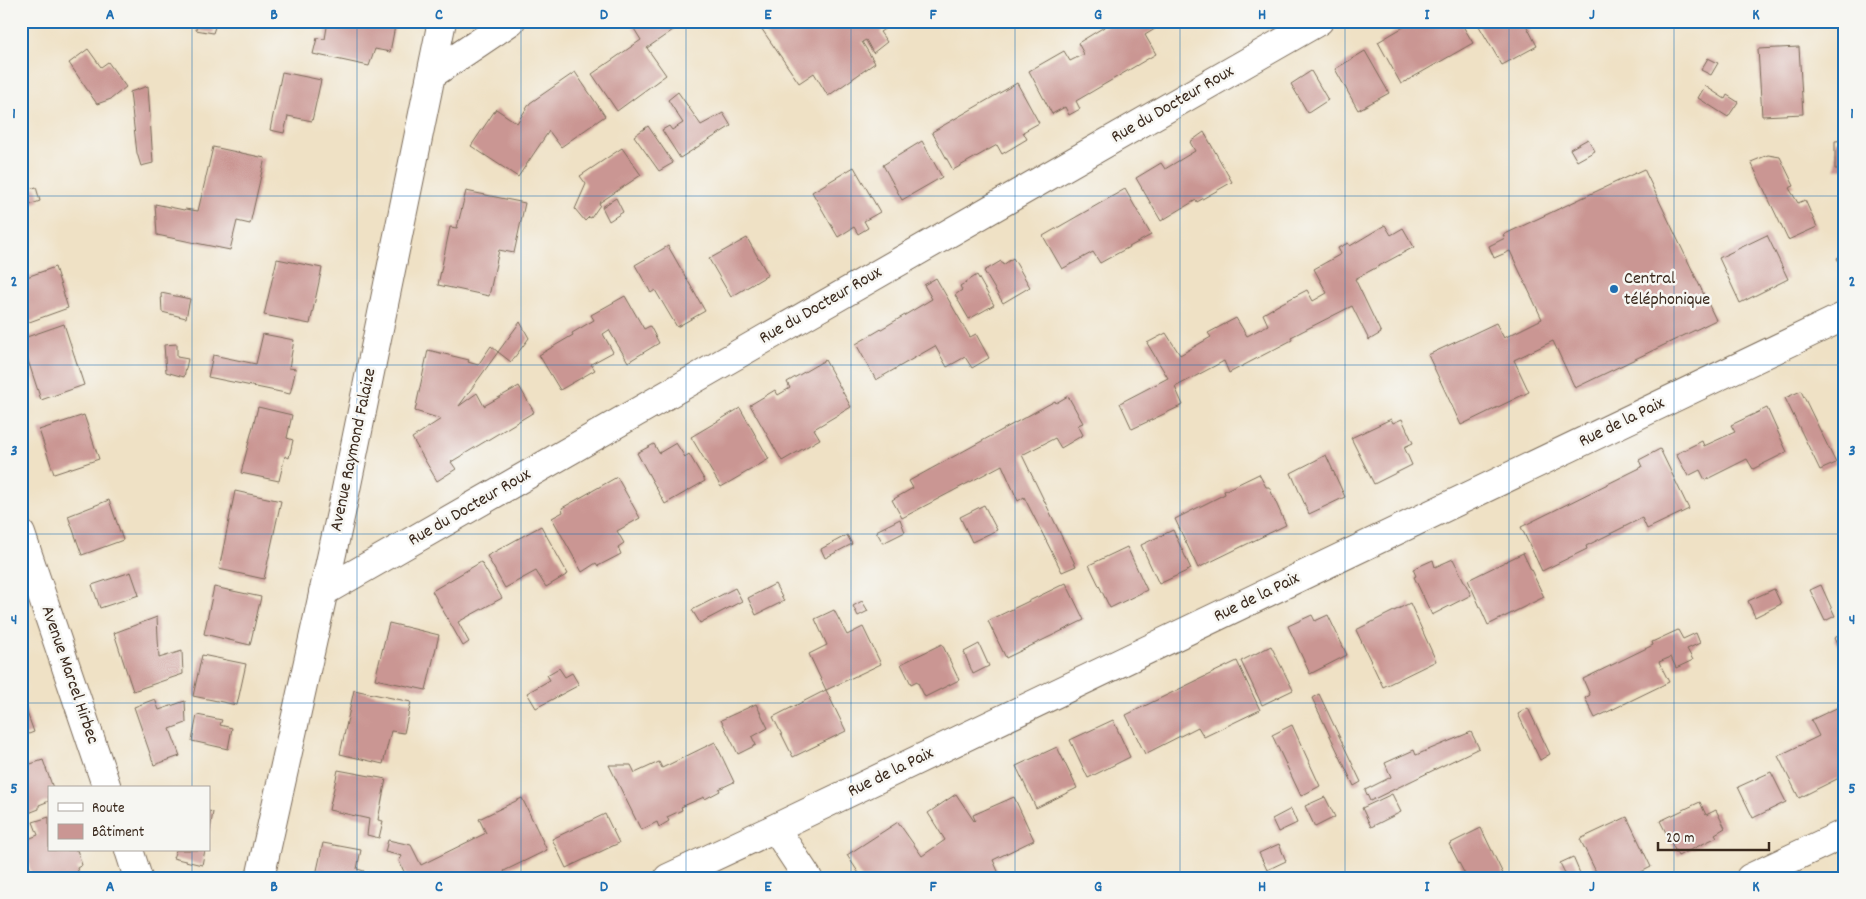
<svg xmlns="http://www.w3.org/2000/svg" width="1866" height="899" viewBox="0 0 1866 899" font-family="Dekko,sans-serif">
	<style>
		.building { fill: #ca9693 }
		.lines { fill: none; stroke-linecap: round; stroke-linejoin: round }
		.street-casing { stroke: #7a6a58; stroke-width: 30 }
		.street { stroke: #fff; stroke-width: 28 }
		.grid { fill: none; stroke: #1f6fb2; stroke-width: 1; stroke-opacity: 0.55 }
		.poi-dot { fill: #1f6fb2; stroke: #f6f6f2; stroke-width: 2 }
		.labels { text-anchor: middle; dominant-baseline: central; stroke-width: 5; stroke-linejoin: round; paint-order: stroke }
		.street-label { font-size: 18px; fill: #3b2a1e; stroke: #f6f6f2 }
		.poi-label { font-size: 18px; fill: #3b2a1e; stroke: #f6f6f2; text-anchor: start }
		.neatline { fill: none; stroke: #1f6fb2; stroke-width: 2 }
		.grid-label { font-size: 16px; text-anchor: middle; font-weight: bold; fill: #1f6fb2 }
	</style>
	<rect width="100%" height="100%" fill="#f6f6f2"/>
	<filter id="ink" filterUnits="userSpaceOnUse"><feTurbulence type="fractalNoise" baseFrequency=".02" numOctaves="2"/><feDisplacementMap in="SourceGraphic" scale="10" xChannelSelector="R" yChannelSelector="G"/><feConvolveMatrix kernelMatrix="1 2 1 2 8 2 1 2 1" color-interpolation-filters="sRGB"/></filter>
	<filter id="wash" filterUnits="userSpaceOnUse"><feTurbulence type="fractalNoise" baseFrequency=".0096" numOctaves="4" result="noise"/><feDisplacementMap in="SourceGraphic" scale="20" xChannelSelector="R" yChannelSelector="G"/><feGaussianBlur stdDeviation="1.12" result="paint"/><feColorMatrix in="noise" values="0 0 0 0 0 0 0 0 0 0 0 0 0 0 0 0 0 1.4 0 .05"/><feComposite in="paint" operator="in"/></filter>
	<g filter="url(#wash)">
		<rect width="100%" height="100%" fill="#efe1c5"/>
		<g id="blocks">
			<path class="building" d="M197 21H217L213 33 196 30Z
				M328 21H396L390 52 375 49 369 66 313 54 317 38 325 39Z
				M639 21H686L647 48 666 75 617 111 592 74 641 40 633 27Z
				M765 21H890L892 24 880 32 887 42 873 53 866 40 862 42 875 63 828 96 814 73 799 83 759 25Z
				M1114 21H1168L1145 35 1156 54 1076 101 1080 109 1069 115 1065 107 1052 114 1029 71 1064 51 1070 61 1084 54 1078 43Z
				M1414 21H1460L1473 43 1401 84 1378 42Z
				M1476 21H1524L1537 46 1502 65Z
				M1799 47 1803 114 1762 116 1758 49Z
				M88 49 101 67 108 62 126 87 111 99 97 104 69 63Z
				M1365 51 1389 93 1358 110 1335 69Z
				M1708 58 1718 63 1711 75 1701 70Z
				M1311 71 1328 100 1308 113 1291 84Z
				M282 72 321 80 312 121 288 116 284 133 270 130Z
				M575 72 605 116 561 147 549 131 518 177 471 146 496 109 517 123 530 103Z
				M1017 83 1039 123 1023 132 1027 139 1002 154 997 145 953 170 932 132Z
				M148 86 153 163 141 166 137 153 130 92Z
				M1705 86 1725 99 1727 95 1738 102 1728 117 1698 98Z
				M678 92 701 125 723 113 731 126 680 158 662 130 669 126 672 130 683 123 668 100Z
				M648 126 673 163 659 171 634 136Z
				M1204 132 1232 182 1197 202 1196 200 1161 221 1136 178 1161 163 1165 169 1195 151 1190 142Z
				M1588 139 1595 151 1577 161 1570 149Z
				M1845 140V169H1835V141Z
				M922 141 942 177 902 200 883 165Z
				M213 147 265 158 250 224 237 221 230 250 157 235 155 204 184 210 185 209 198 211Z
				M622 148 641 175 599 203 600 205 591 218 589 217 585 221 575 209 586 184 580 176Z
				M1768 155 1780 157 1794 186 1789 188 1798 203 1805 200 1817 227 1788 240 1751 162Z
				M854 167 880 212 864 221 868 228 858 234 854 227 838 237 812 192Z
				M1644 169 1716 320 1575 388 1553 341 1514 360 1529 392 1461 425 1428 355 1496 323 1504 338 1542 319 1510 251 1494 258 1489 246 1505 238 1503 235Z
				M36 187 40 201 21 208V192Z
				M1125 189 1151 235 1100 263 1093 252 1062 269 1043 236Z
				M466 191 525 203 514 253 499 250 489 296 438 285 450 227 457 228Z
				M616 198 623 212 609 221 602 207Z
				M1385 225 1391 235 1403 228 1414 247 1355 279 1381 333 1369 340 1352 306 1291 337 1292 340 1229 373 1224 361 1175 387 1183 405 1132 429 1120 403 1168 378 1147 343 1166 333 1180 355 1211 337 1208 333 1236 318 1247 336 1268 325 1263 314 1282 303 1307 290 1313 301 1327 293 1314 269 1341 254 1338 248 1348 243 1350 246Z
				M1767 235 1788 279 1740 303 1719 258Z
				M747 238 768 275 731 297 709 259Z
				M668 246 705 311 677 327 655 290 651 293 635 265Z
				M21 247 27 262 21 264Z
				M1845 253V274L1837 258Z
				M1013 258 1030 287 1003 303 984 271 1001 261 1003 265Z
				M277 259 322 268 310 324 264 315Z
				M55 267 68 308 21 325V279Z
				M977 275 994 305 969 319 955 295 962 290 960 286Z
				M936 278 970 337 976 334 989 358 972 368 965 357 947 367 935 346 876 380 856 344 932 299 924 285Z
				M161 293 190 299 186 318 162 312Z
				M625 296 644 329 650 326 659 343 628 362 609 330 603 334 613 352 591 364 595 370 560 390 539 355 573 335 572 333 594 320 591 315Z
				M520 322 529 338 511 362 498 352Z
				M64 324 84 385 41 400 21 339Z
				M263 334 294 340 289 368 296 369 290 394 208 377 213 355 256 364Z
				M177 344V357L188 359 184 377 166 372 164 345Z
				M491 346 498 352 459 406 477 393 484 406 519 386 534 412 451 462 456 469 437 481 412 438 441 419 415 411 428 350 469 360 468 362 478 365Z
				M825 360 851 407 814 429 820 439 782 461 750 405 775 390 778 395 790 388 787 382Z
				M1801 391 1836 463 1820 470 1785 398Z
				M1068 396 1083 423 1078 425 1083 435 1061 448 1055 438 1022 455 1076 566 1062 572 1024 497 1018 501 1002 465 902 518 892 500 913 488 909 481 1055 401 1056 403Z
				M258 407 292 415 287 438 293 440 289 458 285 456 279 481 241 473Z
				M740 408 769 459 721 487 691 437Z
				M1767 408 1787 452 1753 469 1747 459 1705 480 1700 470 1688 476 1676 454 1702 441 1704 446 1735 432 1731 425Z
				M84 415 99 459 54 474 39 430Z
				M1391 419 1393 423 1402 419 1413 443 1404 447 1412 465 1374 484 1351 438Z
				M676 443 685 457 689 454 705 481 665 504 637 453 654 444 659 453Z
				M1660 449 1689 509 1647 529 1642 518 1586 546 1587 549 1542 571 1521 527 1642 467 1639 460Z
				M1326 455 1345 497 1309 514 1291 473Z
				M1259 474 1266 487H1269L1286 525 1198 568 1175 519 1225 494 1224 491Z
				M617 477 640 518 617 531 624 543 618 547 621 554 598 566 596 563 582 572 552 518 563 512 562 508Z
				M235 491 281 501 264 579 219 569Z
				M109 500 123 540 82 555 68 516Z
				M984 505 997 530 972 542 960 517Z
				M900 519 905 532 883 543 876 531Z
				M541 526 568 574 546 587 536 571 505 588 487 556Z
				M1173 530 1191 569 1159 584 1141 545Z
				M847 535 852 544 825 558 821 549Z
				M1127 547 1147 590 1110 608 1089 565Z
				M1523 553 1544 597 1488 625 1468 580Z
				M1453 559 1471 595 1432 615 1414 577 1416 576 1413 569 1433 560 1435 567Z
				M481 562 502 598 458 622 469 642 463 646 432 591Z
				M131 572 139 595 100 608 92 585Z
				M1066 583 1084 620 1006 658 988 621Z
				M775 584 784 601 756 615 748 598Z
				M1821 585 1835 616 1825 621 1810 590Z
				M214 587 261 597 250 645 204 634Z
				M735 588 742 601 700 623 692 610Z
				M1774 589 1781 604 1755 617 1748 601Z
				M862 601 868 611 858 616 853 606Z
				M1410 603 1436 661 1383 687 1356 630Z
				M834 610 847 635 863 627 881 664 826 690 846 731 793 757 773 717 826 690 809 654 827 645 815 619Z
				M1312 615 1315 621 1328 615 1347 655 1310 674 1288 626Z
				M157 617 159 658 182 651 183 674 133 691 114 633Z
				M389 623 439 635 426 690 375 679Z
				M1678 630 1683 639 1696 633 1700 643 1687 649 1693 660 1676 668 1671 657 1659 662 1669 682 1595 718 1585 698 1590 695 1583 679 1653 645 1652 642Z
				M1845 633V651L1841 653 1834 638Z
				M942 644 959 680 925 697 917 681 911 684 901 664Z
				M979 644 989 666 973 674 964 652Z
				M1271 646 1293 690 1262 705 1241 661Z
				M202 655 246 664 237 705 193 696Z
				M1237 661 1260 710 1204 737 1198 727 1145 754 1126 715Z
				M559 668 565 677 572 673 579 685 536 708 527 693 550 680 547 675Z
				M354 690 411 702 404 733 391 731 383 764 340 754Z
				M1319 694 1361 782 1354 786 1312 698Z
				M21 696 34 732 21 737Z
				M155 699 159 710 185 701 186 723 170 729 180 756 154 765 134 707Z
				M756 704 768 728 752 737 756 745 738 754 721 720Z
				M1845 704V775L1799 798 1778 756 1819 736 1811 720Z
				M1528 708 1550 754 1540 760 1518 714Z
				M197 715 222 720 220 725 232 728 228 749 192 741Z
				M1113 720 1130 757 1088 778 1070 740Z
				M1292 725 1320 786 1301 796 1272 735Z
				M1471 732 1479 748 1370 801 1365 790 1391 777 1385 763 1414 750 1416 755Z
				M715 742 734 782 719 789 720 791 705 799 704 797 681 807 682 810 667 817 669 821 659 827 657 822 641 830 609 765H631L635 773 659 762 662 768Z
				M1057 747 1077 788 1036 808 1016 766Z
				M43 760 53 788H49V801L39 805V809L21 816V767Z
				M338 770 386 779 378 820 383 821 379 838 367 835 369 819 329 810Z
				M1771 772 1786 802 1753 818 1738 787Z
				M956 794 974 821 975 820 973 815 1014 797 1034 840 993 860 1001 878H862L847 855 898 822 922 856 945 840 928 813Z
				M1392 794 1401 812 1371 827 1362 808Z
				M1325 797 1335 817 1315 827 1305 806Z
				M522 798 547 850 504 871 507 877 505 878H407L399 861 402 856 385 852 388 840 411 845 421 865 486 833 479 819Z
				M1700 802 1706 815 1716 810 1725 828 1715 834 1717 837 1678 856 1660 821Z
				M1291 809 1297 823 1278 832 1272 819Z
				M209 811 213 812 210 830H209Z
				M605 814 619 843 566 868 552 839Z
				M49 817V850H77L82 865 77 868 80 878H33L21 842 38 835 33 822Z
				M1627 817 1651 867 1629 878H1599L1580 839Z
				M1481 828 1505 878H1467L1449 844Z
				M323 843 361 850 357 869 364 871 362 878H331L316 875Z
				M1279 844 1286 861 1267 870 1259 853Z
				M176 850H205L202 865 173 858Z
				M1573 857 1582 878H1561L1566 875 1560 863Z"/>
		</g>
	</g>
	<g filter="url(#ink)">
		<use href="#blocks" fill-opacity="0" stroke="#7a6a58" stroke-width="1"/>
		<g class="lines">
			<defs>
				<path id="street" d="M431 75 511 21
					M21 534 107 788
					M323 592 1319 21
					M775 828 808 878
					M129 850 138 878
					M260 878 343 504 442 21
					M668 878 775 828 1845 316
					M1750 878 1845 833"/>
			</defs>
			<use href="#street" class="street-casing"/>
			<use href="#street" class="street"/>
		</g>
	</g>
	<path class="grid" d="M192 21V788M357 21V878M521 21V878M686 21V878M851 21V878M1015 21V878M1180 21V878M1345 21V878M1509 21V878M1674 21V878M21 196H1845M21 365H1845M21 534H1845M21 703H1845M192 850V878"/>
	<circle class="poi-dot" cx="1614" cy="289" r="5"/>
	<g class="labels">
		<g class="street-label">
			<text transform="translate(1173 105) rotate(-30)">Rue du Docteur Roux</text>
			<text transform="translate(821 306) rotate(-30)">Rue du Docteur Roux</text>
			<text transform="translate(1622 423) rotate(-26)">Rue de la Paix</text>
			<text transform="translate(354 450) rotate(-78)">Avenue Raymond Falaize</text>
			<text transform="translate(470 508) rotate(-30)">Rue du Docteur Roux</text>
			<text transform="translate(1257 598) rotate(-26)">Rue de la Paix</text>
			<text transform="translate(69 675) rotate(71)">Avenue Marcel Hirbec</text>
			<text transform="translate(891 773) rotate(-26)">Rue de la Paix</text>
		</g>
		<g class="poi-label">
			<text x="1624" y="279">Central<tspan x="1624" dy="21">téléphonique</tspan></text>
		</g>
	</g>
	<rect width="1866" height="899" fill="none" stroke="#f6f6f2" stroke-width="55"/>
	<rect x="48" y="786" width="162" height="65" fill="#f6f6f2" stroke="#aba49d"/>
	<rect x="58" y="803" width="25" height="8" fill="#ffffff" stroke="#aba49d"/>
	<text x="92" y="812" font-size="15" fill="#3b2a1e">Route</text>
	<rect x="58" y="824" width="25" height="15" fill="#ca9693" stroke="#aba49d"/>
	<text x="92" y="836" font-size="15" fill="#3b2a1e">Bâtiment</text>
	<path d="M1658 842v8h111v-8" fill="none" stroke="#3b2a1e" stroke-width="2.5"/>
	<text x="1666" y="842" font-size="15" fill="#3b2a1e" stroke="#f6f6f2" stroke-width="4" paint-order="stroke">20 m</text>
	<rect x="28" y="28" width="1810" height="844" class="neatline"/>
	<g class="grid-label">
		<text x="110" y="19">A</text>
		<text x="274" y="19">B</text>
		<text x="439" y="19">C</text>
		<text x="604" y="19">D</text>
		<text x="768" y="19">E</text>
		<text x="933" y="19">F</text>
		<text x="1098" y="19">G</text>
		<text x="1262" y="19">H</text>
		<text x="1427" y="19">I</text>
		<text x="1592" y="19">J</text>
		<text x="1756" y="19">K</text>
		<text x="14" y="118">1</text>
		<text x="1852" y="118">1</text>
		<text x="14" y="286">2</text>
		<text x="1852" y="286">2</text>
		<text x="14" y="455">3</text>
		<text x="1852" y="455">3</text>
		<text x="14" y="624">4</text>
		<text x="1852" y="624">4</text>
		<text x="14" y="793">5</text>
		<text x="1852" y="793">5</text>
		<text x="110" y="891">A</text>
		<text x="274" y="891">B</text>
		<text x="439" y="891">C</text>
		<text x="604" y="891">D</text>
		<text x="768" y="891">E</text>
		<text x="933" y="891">F</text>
		<text x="1098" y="891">G</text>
		<text x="1262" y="891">H</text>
		<text x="1427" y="891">I</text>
		<text x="1592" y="891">J</text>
		<text x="1756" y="891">K</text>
	</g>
</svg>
